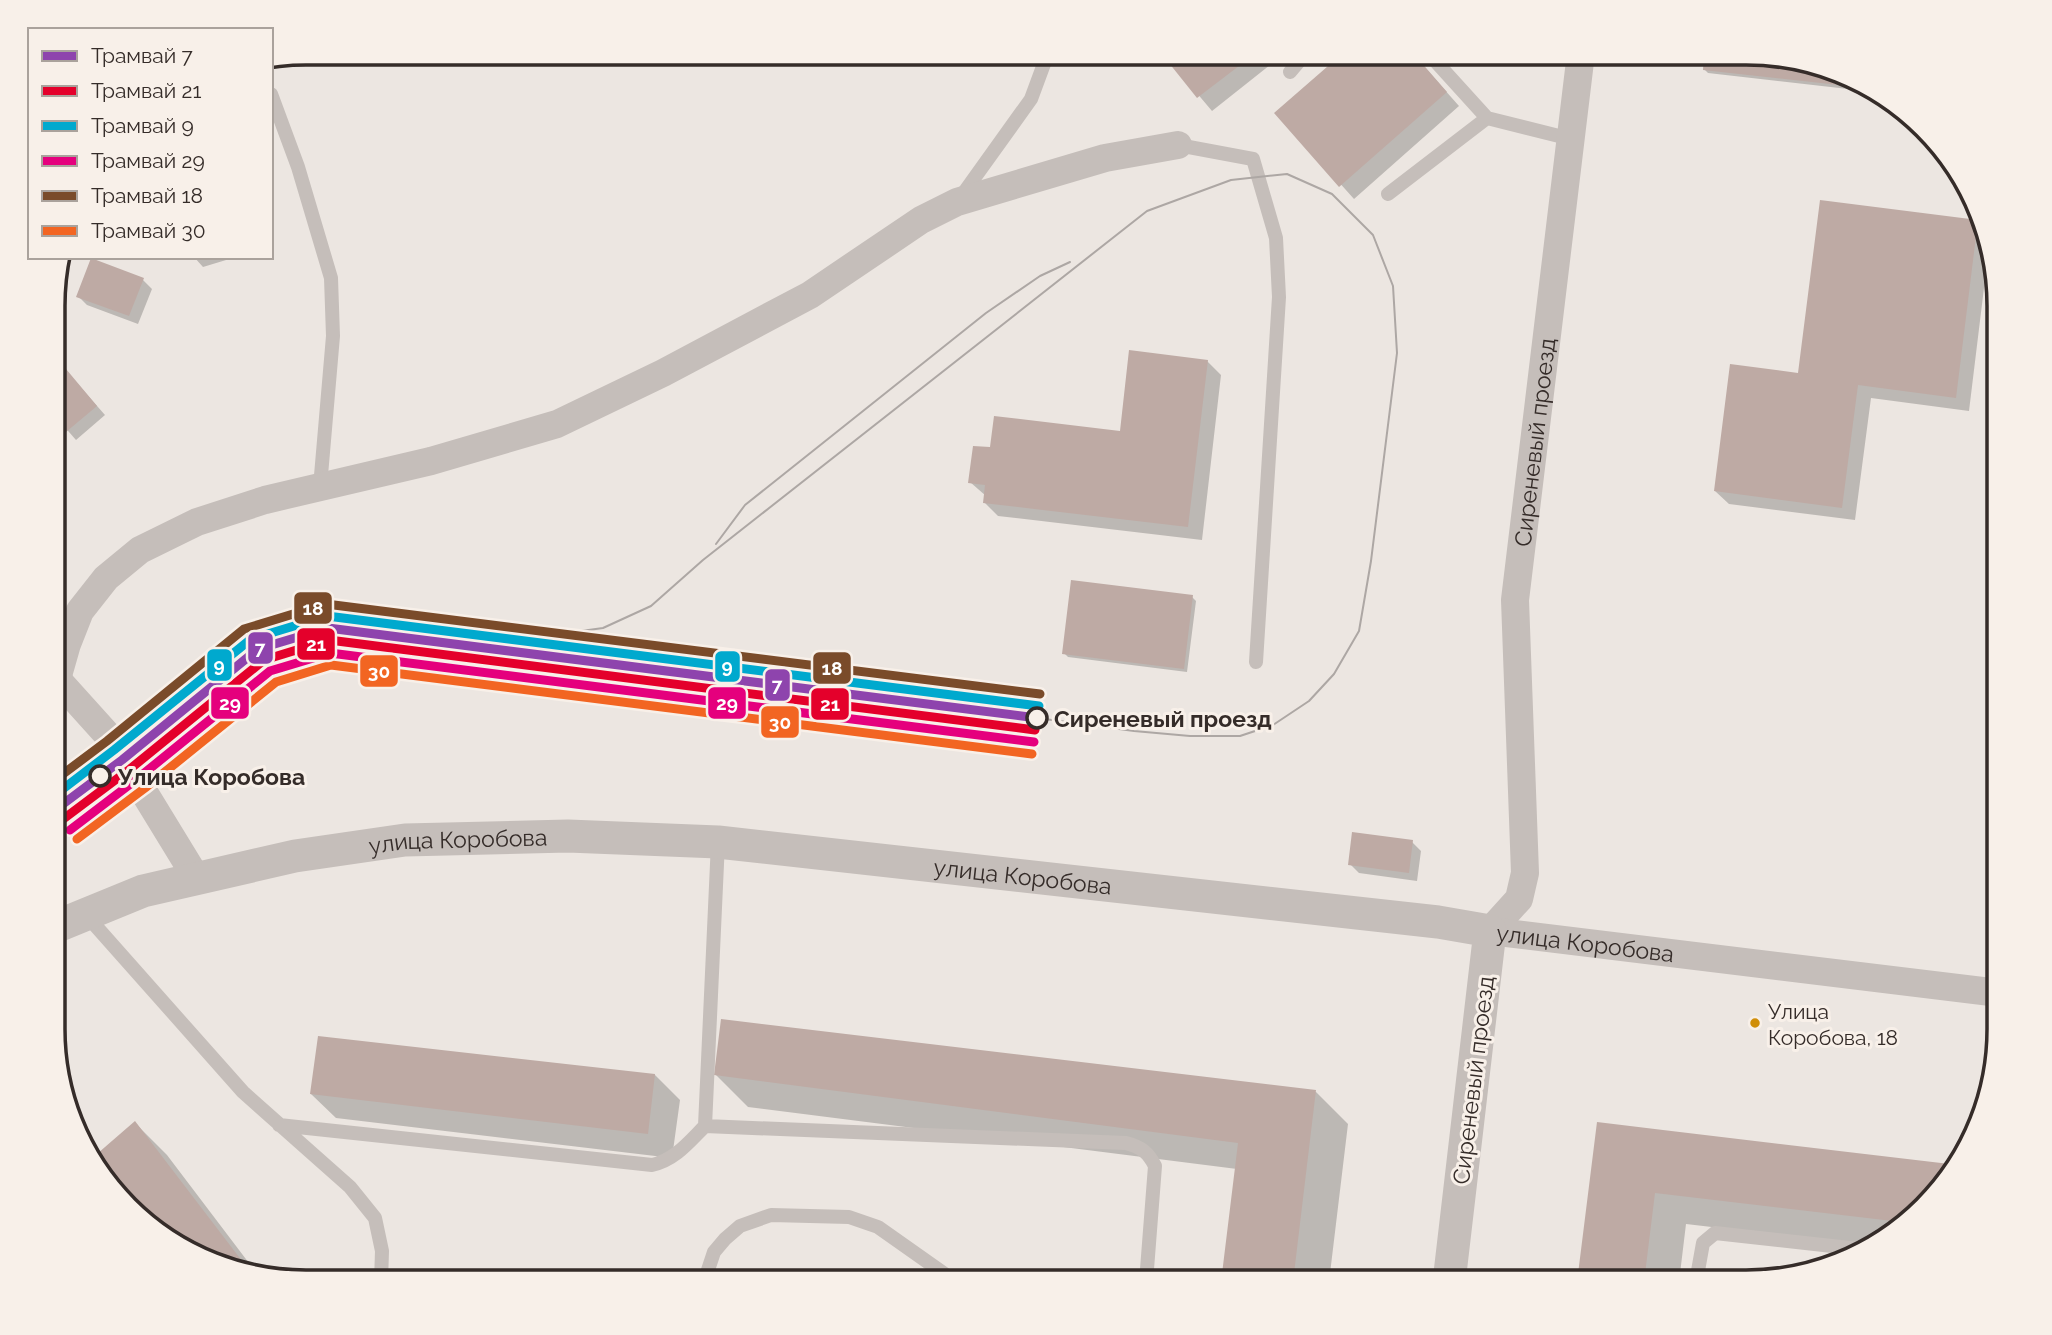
<svg xmlns="http://www.w3.org/2000/svg" width="2052" height="1335" viewBox="0 0 2052 1335" font-family="Raleway,sans-serif">
	<style>
		.shadow { fill: #0003 }
		.building { fill: #beaaa4 }
		.lines { fill: none; stroke-linecap: round; stroke-linejoin: round }
		.service { stroke: #c5beba; stroke-width: 14 }
		.minor { stroke: #c5beba; stroke-width: 28 }
		.tertiary { stroke: #c5beba; stroke-width: 33 }
		.tram { stroke: #ada7a4; stroke-width: 2 }
		.tram-1-casing { stroke: #f8f0e9; stroke-width: 14 }
		.tram-2-casing { stroke: #f8f0e9; stroke-width: 14 }
		.tram-3-casing { stroke: #f8f0e9; stroke-width: 14 }
		.tram-4-casing { stroke: #f8f0e9; stroke-width: 14 }
		.tram-5-casing { stroke: #f8f0e9; stroke-width: 14 }
		.tram-6-casing { stroke: #f8f0e9; stroke-width: 14 }
		.tram-1 { stroke: #8e44ad; stroke-width: 9 }
		.tram-2 { stroke: #e4002b; stroke-width: 9 }
		.tram-3 { stroke: #00a9ce; stroke-width: 9 }
		.tram-4 { stroke: #e5007d; stroke-width: 9 }
		.tram-5 { stroke: #7a4b2a; stroke-width: 9 }
		.tram-6 { stroke: #f26522; stroke-width: 9 }
		.stop-dot { fill: #f8f0e9; stroke: #352c29; stroke-width: 3.5 }
		.bus-dot { fill: #d08e08; stroke: #f8f0e9; stroke-width: 2.5 }
		.labels { text-anchor: middle; dominant-baseline: central; stroke-width: 6; stroke-linejoin: round; paint-order: stroke }
		.bus-label { font-size: 21px; fill: #352c29; stroke: #f8f0e9; text-anchor: start }
		.street-label { font-size: 23px; fill: #352c29; stroke: #f8f0e9 }
		.stop-label { font-size: 23px; font-weight: bold; fill: #352c29; stroke: #f8f0e9; text-anchor: start }
		.rim { fill: none; stroke: #352c29; stroke-width: 3.5 }
		.line-badge { stroke: #f8f0e9; stroke-width: 2.5 }
		.badge-label { font-size: 19px; text-anchor: middle; font-weight: bold; fill: #fff }
	</style>
	<rect width="100%" height="100%" fill="#ece6e1"/>
	<path class="shadow" d="M1163 53H1261L1270 65 1212 111Z
		M1345 53H1412L1459 106 1354 199 1277 113Z
		M1706 53H1747L1827 66 1883 93 1708 73 1704 69Z
		M1977 222 1988 255 1969 411 1871 398 1855 520 1729 504 1715 491 1799 375Z
		M194 257H236L203 267Z
		M143 280 152 289 138 324 87 305 78 296Z
		M1207 361 1221 375 1202 540 998 516 985 503 986 496 970 482 991 449 1121 433Z
		M61 365 105 415 76 440 55 416V370Z
		M1192 597 1196 601 1187 672 1068 657 1064 653Z
		M1412 842 1421 851 1417 881 1359 873 1350 864Z
		M655 1075 680 1100 672 1158 336 1118 311 1094Z
		M716 1075 1316 1092 1348 1124 1329 1282H1223L1237 1169 748 1107Z
		M135 1123 167 1155 258 1275 225 1269 165 1240Z
		M1598 1124 1958 1167 1875 1246 1686 1224 1679 1282H1579Z"/>
	<path class="building" d="M1161 53H1256L1197 98Z
		M1343 53H1413L1447 92 1339 187 1274 113Z
		M1704 53H1747L1827 66 1875 89 1703 70Z
		M1820 200 1978 220 1956 398 1858 385 1842 508 1714 491 1730 364 1798 373Z
		M91 258 144 278 129 316 76 297Z
		M1129 350 1208 360 1188 527 983 503 985 485 968 483 973 446 990 447 994 416 1120 431Z
		M61 363 97 406 66 432 55 419V368Z
		M1071 580 1193 595 1184 669 1062 654Z
		M1352 832 1413 840 1409 873 1348 865Z
		M721 1019 1316 1090 1293 1282H1221L1238 1143 714 1075Z
		M318 1036 655 1074 648 1134 310 1094Z
		M135 1121 252 1274 225 1269 165 1240 90 1160Z
		M1597 1122 1663 1130 1958 1165 1957 1170 1901 1222 1655 1193 1644 1282H1577Z"/>
	<g class="lines">
		<path class="service" d="M1428 53 1487 118 1571 139
			M1290 72 1306 53
			M271 94 298 167 331 278 333 336 320 487
			M1178 145 1253 159 1276 238 1279 297 1256 662
			M1388 194 1487 118
			M960 198 1031 99 1048 53
			M718 842 705 1126 1126 1143C1141 1147 1148 1152 1155 1166L1146 1282
			M86 915 243 1092 350 1187 375 1218 382 1251 381 1282
			M279 1125 652 1165C675 1160 689 1142 705 1126
			M704 1282 714 1252 725 1239 740 1226 771 1215 849 1217 878 1227 956 1282
			M1696 1282 1703 1243 1715 1233 1868 1250"/>
		<g class="minor">
			<path d="M55 677 57 679 67 644 80 611 106 578 140 550 197 522 265 500 431 461 557 424 663 373 810 295 921 220 957 202 1105 158 1178 145"/>
			<path d="M55 683 57 679 112 740 197 879"/>
			<path id="s1" d="M1490 931 1519 899 1525 873 1515 600 1581 53"/>
			<path id="s2" d="M1490 931 1999 993"/>
		</g>
		<path class="tertiary" id="s3" d="M55 927 143 891 295 856 405 840 568 836 718 842 1438 922 1490 931 1449 1282"/>
		<path class="tram" d="M716 544 745 505 986 313 1040 276 1070 262
			M399 616 545 636 603 628 651 606 703 560 1147 211 1231 180 1287 174 1332 194 1373 235 1393 286 1397 353 1371 561 1359 631 1334 674 1309 701 1273 725 1240 736H1190L1134 731 1037 718"/>
		<defs>
			<path id="tram-1" d="M55 810 122 760 258 649 328 628 1037 718"/>
			<path id="tram-2" d="M62 820 130 769 264 660 329 640 1035 730"/>
			<path id="tram-3" d="M55 795 114 750 251 639 327 616 1039 706"/>
			<path id="tram-4" d="M70 830 137 779 270 671 330 653 1034 742"/>
			<path id="tram-5" d="M55 780 107 741 244 629 326 604 1040 694"/>
			<path id="tram-6" d="M77 839 145 788 276 682 331 665 1032 754"/>
		</defs>
		<use href="#tram-1" class="tram-1-casing"/>
		<use href="#tram-2" class="tram-2-casing"/>
		<use href="#tram-3" class="tram-3-casing"/>
		<use href="#tram-4" class="tram-4-casing"/>
		<use href="#tram-5" class="tram-5-casing"/>
		<use href="#tram-6" class="tram-6-casing"/>
		<use href="#tram-1" class="tram-1"/>
		<use href="#tram-2" class="tram-2"/>
		<use href="#tram-3" class="tram-3"/>
		<use href="#tram-4" class="tram-4"/>
		<use href="#tram-5" class="tram-5"/>
		<use href="#tram-6" class="tram-6"/>
	</g>
	<g class="stop-dot">
		<circle cx="1037" cy="718" r="10"/>
		<circle cx="100" cy="776" r="10"/>
	</g>
	<circle class="bus-dot" cx="1755" cy="1023" r="6"/>
	<g class="labels">
		<g class="bus-label">
			<text x="1768" y="1011">Улица<tspan x="1768" dy="26">Коробова, 18</tspan></text>
		</g>
		<g class="street-label">
			<text stroke="none"><textPath href="#s1" startOffset="502">Сиреневый проезд</textPath></text>
			<text stroke="none"><textPath href="#s3" startOffset="415">улица Коробова</textPath></text>
			<text stroke="none"><textPath href="#s3" startOffset="982">улица Коробова</textPath></text>
			<text stroke="none"><textPath href="#s2" startOffset="96">улица Коробова</textPath></text>
			<text transform="translate(1473 1080) rotate(-83)">Сиреневый проезд</text>
		</g>
		<g class="stop-label">
			<text x="1054" y="718">Сиреневый проезд</text>
			<text x="118" y="776">Улица Коробова</text>
		</g>
	</g>
	<path d="M0 0H2052V1335H0ZM306 65H1746A241 241 0 0 1 1987 306V1029A241 241 0 0 1 1746 1270H306A241 241 0 0 1 65 1029V306A241 241 0 0 1 306 65Z" fill="#f8f0e9" fill-rule="evenodd"/>
	<path class="rim" d="M306 65H1746A241 241 0 0 1 1987 306V1029A241 241 0 0 1 1746 1270H306A241 241 0 0 1 65 1029V306A241 241 0 0 1 306 65Z"/>
	<g class="line-badge">
		<rect x="293" y="591" width="40" height="34" rx="7" fill="#7a4b2a"/>
		<rect x="296" y="627" width="40" height="34" rx="7" fill="#e4002b"/>
		<rect x="247" y="631" width="27" height="34" rx="7" fill="#8e44ad"/>
		<rect x="206" y="648" width="27" height="34" rx="7" fill="#00a9ce"/>
		<rect x="714" y="650" width="27" height="33" rx="7" fill="#00a9ce"/>
		<rect x="812" y="651" width="40" height="34" rx="7" fill="#7a4b2a"/>
		<rect x="359" y="654" width="40" height="34" rx="7" fill="#f26522"/>
		<rect x="764" y="668" width="27" height="34" rx="7" fill="#8e44ad"/>
		<rect x="707" y="686" width="40" height="34" rx="7" fill="#e5007d"/>
		<rect x="210" y="686" width="40" height="34" rx="7" fill="#e5007d"/>
		<rect x="810" y="687" width="40" height="34" rx="7" fill="#e4002b"/>
		<rect x="760" y="705" width="40" height="34" rx="7" fill="#f26522"/>
	</g>
	<g class="badge-label">
		<text x="313" y="615">18</text>
		<text x="316" y="651">21</text>
		<text x="260" y="655">7</text>
		<text x="219" y="672">9</text>
		<text x="727" y="673">9</text>
		<text x="832" y="675">18</text>
		<text x="379" y="678">30</text>
		<text x="777" y="692">7</text>
		<text x="727" y="710">29</text>
		<text x="230" y="710">29</text>
		<text x="830" y="711">21</text>
		<text x="780" y="729">30</text>
	</g>
	<rect x="28" y="28" width="245" height="231" fill="#f8f0e9" stroke="#aaa29c" stroke-width="2"/>
	<rect x="42" y="51" width="35" height="10" fill="#8e44ad" stroke="#aaa29c" stroke-width="2"/>
	<text x="91" y="63" font-size="21" fill="#352c29">Трамвай 7</text>
	<rect x="42" y="86" width="35" height="10" fill="#e4002b" stroke="#aaa29c" stroke-width="2"/>
	<text x="91" y="98" font-size="21" fill="#352c29">Трамвай 21</text>
	<rect x="42" y="121" width="35" height="10" fill="#00a9ce" stroke="#aaa29c" stroke-width="2"/>
	<text x="91" y="133" font-size="21" fill="#352c29">Трамвай 9</text>
	<rect x="42" y="156" width="35" height="10" fill="#e5007d" stroke="#aaa29c" stroke-width="2"/>
	<text x="91" y="168" font-size="21" fill="#352c29">Трамвай 29</text>
	<rect x="42" y="191" width="35" height="10" fill="#7a4b2a" stroke="#aaa29c" stroke-width="2"/>
	<text x="91" y="203" font-size="21" fill="#352c29">Трамвай 18</text>
	<rect x="42" y="226" width="35" height="10" fill="#f26522" stroke="#aaa29c" stroke-width="2"/>
	<text x="91" y="238" font-size="21" fill="#352c29">Трамвай 30</text>
</svg>
